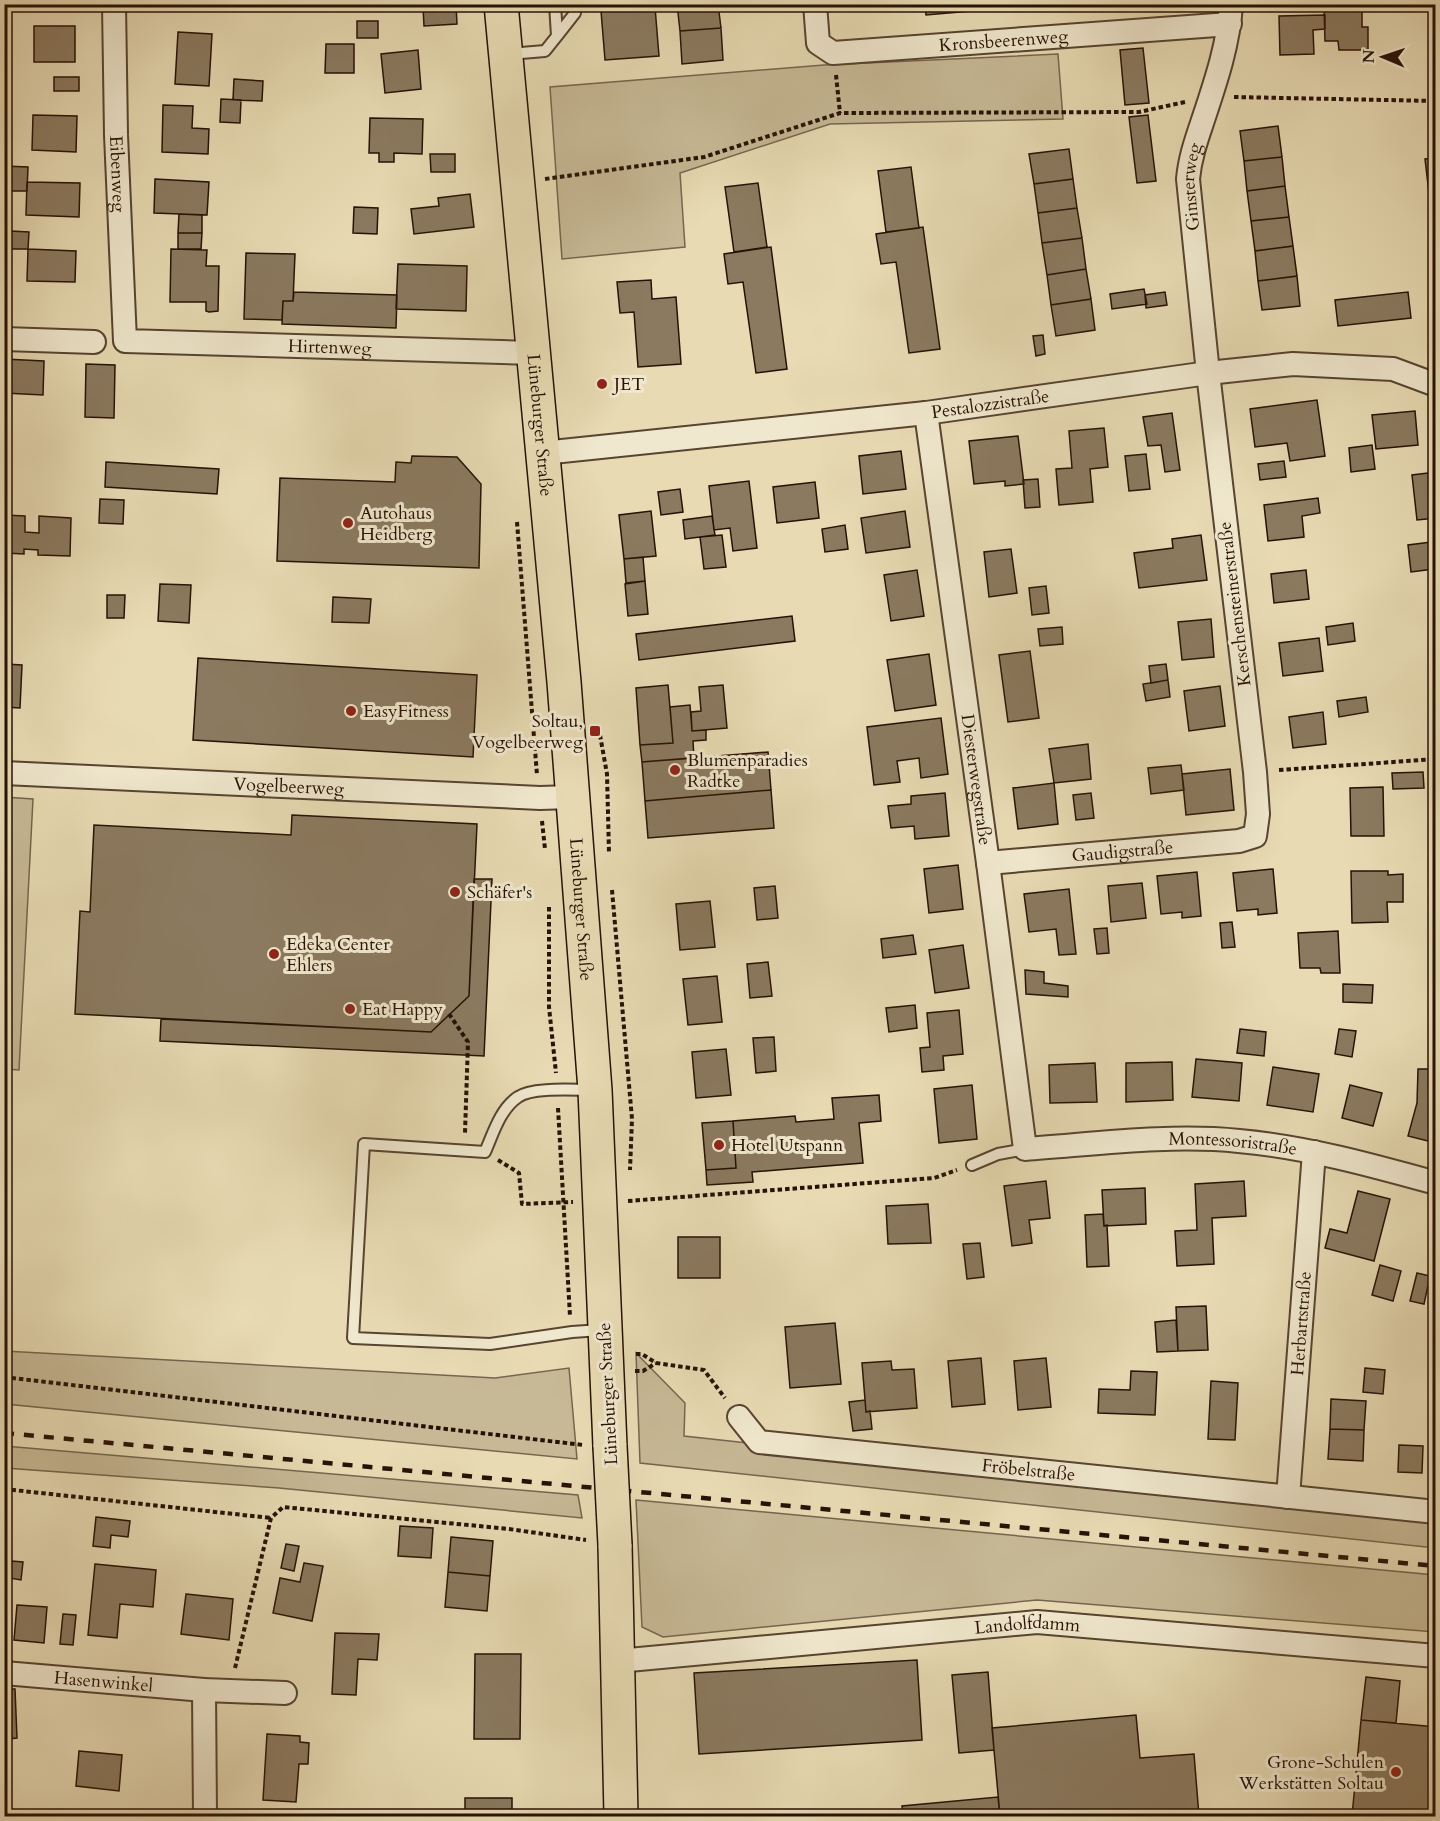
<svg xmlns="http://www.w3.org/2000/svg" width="1440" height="1821" viewBox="0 0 1440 1821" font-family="Cardo,serif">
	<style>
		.green { fill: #c7b996; stroke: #77654e; stroke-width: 1.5 }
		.building { fill: #8b7a60; stroke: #271105; stroke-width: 1.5 }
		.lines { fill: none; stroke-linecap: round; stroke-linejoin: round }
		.service-casing { stroke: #574431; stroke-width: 14 }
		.minor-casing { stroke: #574431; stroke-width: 26 }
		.primary-casing { stroke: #271105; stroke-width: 36 }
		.path { stroke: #271105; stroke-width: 4; stroke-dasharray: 4.5 3; stroke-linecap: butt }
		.service { stroke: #f0e8ce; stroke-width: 10 }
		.minor { stroke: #f0e8ce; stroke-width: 22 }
		.primary { stroke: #e8dbb4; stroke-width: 33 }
		.rail { stroke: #271105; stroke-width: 4.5; stroke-dasharray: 10 10; stroke-linecap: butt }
		.primary-bridge-casing { stroke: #271105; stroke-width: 36; stroke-linecap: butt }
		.primary-bridge { stroke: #e8dbb4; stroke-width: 33 }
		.poi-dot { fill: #8f2418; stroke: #f0e8ce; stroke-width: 2 }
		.labels { text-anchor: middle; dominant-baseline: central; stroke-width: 6; stroke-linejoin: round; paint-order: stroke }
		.street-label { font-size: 18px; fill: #271105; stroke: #f0e8ce }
		.poi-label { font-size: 18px; fill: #271105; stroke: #f0e8ce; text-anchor: start }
	</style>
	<rect width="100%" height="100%" fill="#e8dbb4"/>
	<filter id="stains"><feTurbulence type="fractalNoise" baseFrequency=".00333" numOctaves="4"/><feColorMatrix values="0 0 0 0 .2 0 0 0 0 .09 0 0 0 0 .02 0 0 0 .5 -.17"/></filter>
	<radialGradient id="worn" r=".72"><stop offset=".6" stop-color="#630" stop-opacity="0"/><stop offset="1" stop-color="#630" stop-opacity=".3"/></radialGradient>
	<path class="green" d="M1058 54 1063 119 830 124 680 173 685 247 562 259 550 87 824 65Z
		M4 797 33 799 19 1070 5 1069Z
		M4 1351 495 1378 569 1368 577 1459 5 1404Z
		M636 1353 685 1403 684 1436 1435 1518V1548L640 1463Z
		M4 1446 578 1495 582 1518 279 1488 5 1468Z
		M636 1500 1435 1575V1632L1037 1600 663 1637 642 1627Z"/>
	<path class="building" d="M13 4H38L39 7 13 8Z
		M152 4H180V11L152 10Z
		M395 4H456L457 24 424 26 423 7 396 9Z
		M677 4H718L721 28 680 31Z
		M848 4H887L848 9Z
		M925 4H970L971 11 926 15Z
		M655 7 659 56 605 60 601 11Z
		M1362 7V27H1368V50H1339L1338 41H1325L1324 8Z
		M1325 15V29L1313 30 1314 54 1280 55 1279 16Z
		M357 21H378V38H357Z
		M34 26H75V62H34Z
		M721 28 723 60 682 64 680 31Z
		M178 32 212 34 209 86 175 84Z
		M326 44H354V73H325Z
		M1143 48 1149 103 1125 105 1120 50Z
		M418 50 421 89 385 93 381 54Z
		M54 77H79V91H54Z
		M234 79 263 81 262 101 233 100Z
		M221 99 241 100 240 123 220 122Z
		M163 105 193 106 192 128 209 129 208 154 162 152Z
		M33 115 77 116 76 152 32 150Z
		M1148 115 1156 181 1137 183 1129 117Z
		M370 118 423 119 422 154 394 153V162H379V153H369Z
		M1278 126 1282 157 1244 161 1240 131Z
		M1069 149 1073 179 1034 184 1029 154Z
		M430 154H455V172H431Z
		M1282 157 1285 186 1247 191 1244 161Z
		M1436 158V211H1431L1425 159Z
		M4 166 28 167 27 191H4Z
		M911 167 919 228 886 232 878 171Z
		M155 179 209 182 207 215 154 213Z
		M1073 179 1077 208 1038 213 1034 184Z
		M27 182 80 183 79 217 26 215Z
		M758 183 767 247 734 252 725 187Z
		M1285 186 1289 217 1251 221 1247 191Z
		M470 194 474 227 414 234 411 209 439 206 438 198Z
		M354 207 378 208 377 234 353 233Z
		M1077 208 1082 238 1042 243 1038 213Z
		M179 214 202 215V233H178Z
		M1289 217 1293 246 1255 251 1251 221Z
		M923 227 940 349 909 353 896 262 881 264 876 234Z
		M10 231 29 232 28 249H10Z
		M178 233H202L201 249H178Z
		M1082 238 1086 269 1047 275 1042 243Z
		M1293 246 1297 276 1258 281 1255 251Z
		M771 247 787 369 756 373 743 282 728 284 724 254Z
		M28 249 76 251 75 282 27 281Z
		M171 249 207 250 206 266H219L218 311 209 312 206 311V302H170Z
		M246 253 295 254 293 301H283L282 320 244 319Z
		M398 264 467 266 466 311 396 309Z
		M1086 269 1091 299 1051 305 1047 275Z
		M1297 276 1300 306 1262 310 1258 281Z
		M651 280 652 299 676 297 681 364 638 367 634 312 620 313 617 282Z
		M1144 289 1147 304 1112 309 1110 294Z
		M294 292 397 295 396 328 282 324 283 301H293Z
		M1165 292 1167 305 1146 308 1145 295Z
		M1408 292 1411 318 1338 326 1335 300Z
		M1091 299 1095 330 1056 336 1051 305Z
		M1043 335 1045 354 1036 356 1033 336Z
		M4 359 44 361 43 395 4 393Z
		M86 364 115 365 114 418 85 417Z
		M1317 400 1325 456 1290 461 1287 443 1255 447 1250 409Z
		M1415 411 1418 445 1376 449 1372 415Z
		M1172 413 1180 470 1165 472 1161 445 1148 446 1143 417Z
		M1104 428 1108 467 1090 469 1093 502 1059 505 1056 469 1072 468 1069 431Z
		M1018 436 1024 484 1005 486V481L974 484 969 441Z
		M1372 445 1375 469 1351 472 1349 448Z
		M901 451 906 489 863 494 859 456Z
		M1146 454 1150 489 1129 491 1125 456Z
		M412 456 457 457 481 484 479 568 277 561 280 478 395 482 396 462 411 463Z
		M1284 461 1286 477 1260 480 1258 464Z
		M106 462 219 469 217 494 105 487Z
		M1436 472V518L1417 520 1412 475Z
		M1038 479 1040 507 1025 508 1023 480Z
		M749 481 757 548 733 551 730 528 714 530 709 486Z
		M815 482 819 518 777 523 773 487Z
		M680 489 683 512 661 515 658 492Z
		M1318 498 1320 513 1302 516 1304 537 1268 541 1264 505Z
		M100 499 124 500 123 524 99 523Z
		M651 511 656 556 624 559 619 515Z
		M905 511 910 547 866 553 861 518Z
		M4 515 25 516V532L39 533V516L71 518 70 556 38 555V550L24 549V554L4 553Z
		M712 516 715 535 685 539 683 520Z
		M845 525 848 549 825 552 822 529Z
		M722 535 726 567 704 569 700 537Z
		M1201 535 1207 580 1139 588 1134 553 1173 548 1172 539Z
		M1431 542 1434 569 1411 572 1408 545Z
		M1011 549 1017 593 989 597 984 552Z
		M643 557 645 581 626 583 624 559Z
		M917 570 924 616 891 621 884 575Z
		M1306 570 1309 599 1274 603 1271 574Z
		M645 581 648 614 628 616 625 584Z
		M160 584 191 585 189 623 158 621Z
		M1046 586 1049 613 1032 615 1029 588Z
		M107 595H125L124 618H107Z
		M333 597 371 599 369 623 332 622Z
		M792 616 795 641 639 660 636 634Z
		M1211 619 1214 657 1182 660 1178 622Z
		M1353 623 1355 641 1328 645 1326 627Z
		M1062 627 1063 644 1040 646 1038 629Z
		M1319 638 1323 671 1283 676 1279 643Z
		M1030 651 1039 718 1008 722 999 655Z
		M929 654 936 705 895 711 887 660Z
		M198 658 477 675 473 757 193 740Z
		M4 664 22 665 20 708 4 707Z
		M1166 664 1168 680 1151 683 1149 666Z
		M1168 680 1170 697 1146 701 1143 684Z
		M668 685 673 743 640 745 636 688Z
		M723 685 727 728 692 731 691 712 701 711 699 687Z
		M1220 686 1225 726 1189 731 1184 691Z
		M1366 697 1368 712 1339 717 1337 701Z
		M690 705 692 731 706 730V740L693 741 694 758 642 762 640 745 673 743 670 707Z
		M1323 712 1326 744 1293 748 1289 717Z
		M941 718 948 774 921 778 919 758 897 761 900 782 874 785 867 727Z
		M1088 744 1091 779 1054 783 1049 749Z
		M768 752 771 790 645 801 642 762Z
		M1181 765 1184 790 1151 794 1148 768Z
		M1230 769 1234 810 1186 815 1182 774Z
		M1423 772 1424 788 1393 789 1392 773Z
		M1054 783 1058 824 1018 829 1013 788Z
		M1383 787 1384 836H1351L1350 788Z
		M771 790 774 828 648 838 645 801Z
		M945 793 949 836 915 839 914 826 891 828 888 806 911 804V796Z
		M1091 793 1094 818 1076 820 1073 795Z
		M292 815 477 824 469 996 431 1032 75 1014 80 911 90 912 94 825 291 835Z
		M958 865 963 909 929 913 924 869Z
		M1273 869 1277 913 1258 915V909L1237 911 1233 873Z
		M1351 871H1388V875L1403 874V902H1387L1388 922 1352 923Z
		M1197 872 1201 916 1182 918V912L1161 914 1157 876Z
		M474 879H492L484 1056 160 1041 161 1019 431 1032 469 996Z
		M1142 883 1146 918 1111 922 1108 886Z
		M775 886 778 918 757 920 754 888Z
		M1069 889 1076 954 1059 955 1056 929 1029 932 1024 894Z
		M710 901 715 947 680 950 676 904Z
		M1232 922 1235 947 1222 948 1220 923Z
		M1107 928 1109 953 1097 954 1094 929Z
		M1338 931 1340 973H1321L1320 968H1300L1298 933Z
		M913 935 916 954 883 958 881 939Z
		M963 945 969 988 935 993 929 950Z
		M768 962 772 996 750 998 747 964Z
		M1025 970 1044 972V983L1068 986V997L1026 994Z
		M717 976 722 1022 688 1025 683 979Z
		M1343 984 1373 985 1372 1003 1343 1002Z
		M915 1005 917 1028 889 1032 886 1008Z
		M959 1010 963 1054 943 1056 944 1070 922 1072 920 1048 930 1047 927 1013Z
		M1240 1029 1266 1032 1264 1056 1237 1053Z
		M1339 1029 1356 1031 1352 1057 1335 1054Z
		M774 1037 776 1071 756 1073 753 1038Z
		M726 1049 731 1095 696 1098 692 1052Z
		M1196 1059 1242 1063 1239 1101 1192 1097Z
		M1172 1062 1173 1100 1126 1102V1063Z
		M1095 1063 1097 1102 1050 1103 1049 1065Z
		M1273 1067 1319 1074 1313 1112 1267 1105Z
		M1418 1069H1436V1143L1408 1136 1417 1103Z
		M972 1085 977 1139 939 1143 934 1089Z
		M1350 1085 1382 1093 1373 1126 1342 1118Z
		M879 1095 881 1121 859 1123 863 1163 752 1172 753 1182 707 1185 706 1170 736 1168 733 1121 795 1116 796 1122 834 1119 832 1098Z
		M733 1121 736 1168 706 1170 702 1123Z
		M1046 1181 1050 1218 1029 1220 1032 1243 1012 1246 1004 1186Z
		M1244 1181 1246 1216 1212 1218 1214 1264 1177 1266 1175 1231 1197 1230 1195 1184Z
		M1145 1188 1146 1224 1104 1226 1102 1190Z
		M1358 1191 1390 1199 1374 1261 1325 1248 1330 1229 1347 1233Z
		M928 1204 931 1243 888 1244 886 1206Z
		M1103 1214 1104 1226 1107 1225 1109 1266 1087 1267 1085 1215Z
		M678 1237H720V1278H678Z
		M980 1243 984 1277 967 1279 963 1244Z
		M1380 1265 1401 1271 1393 1301 1372 1295Z
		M1417 1273 1430 1276 1424 1304 1410 1301Z
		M1206 1306 1208 1350 1178 1351 1176 1307Z
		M1176 1320 1178 1351 1157 1352 1155 1322Z
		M835 1323 841 1384 790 1388 785 1327Z
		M981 1358 985 1404 952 1407 948 1361Z
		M1046 1358 1051 1407 1018 1410 1014 1361Z
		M891 1361 892 1370 914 1369 917 1408 866 1412 862 1363Z
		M1365 1368 1385 1370 1383 1394 1363 1392Z
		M1131 1371 1157 1372 1155 1415 1098 1413 1099 1389 1130 1390Z
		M1211 1381 1238 1383 1235 1440 1208 1439Z
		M1331 1399 1366 1401 1364 1430 1330 1429Z
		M865 1400 866 1412 870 1411 872 1429 853 1431 849 1402Z
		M1330 1429 1364 1430 1363 1461 1328 1459Z
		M1399 1445 1423 1446 1422 1473 1398 1472Z
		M96 1517 130 1521 128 1537 111 1535 110 1548 93 1546Z
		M400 1526 433 1528 431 1558 398 1556Z
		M451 1537 493 1541 490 1576 448 1572Z
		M286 1544 299 1546 294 1571 281 1568Z
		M11 1561 23 1562 21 1580 9 1578Z
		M304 1563 323 1566 312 1621 273 1613 280 1578 300 1582Z
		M95 1564 156 1570 153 1607 120 1604 117 1638 88 1635Z
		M448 1572 490 1576 487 1611 445 1607Z
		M186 1594 233 1599 229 1640 181 1634Z
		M17 1605 47 1607 44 1643 14 1640Z
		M63 1614 76 1615 73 1645 60 1644Z
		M335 1633 379 1634 377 1660 358 1659 356 1695 332 1694Z
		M475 1654H521L520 1739H474Z
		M917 1660 922 1740 699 1754 694 1673Z
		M988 1672 994 1750 959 1753 952 1675Z
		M1366 1677 1400 1681 1396 1723 1361 1720Z
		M4 1689H15L17 1738 7 1739 8 1771H4Z
		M1136 1715 1140 1758 1194 1754 1199 1816H1000L992 1728Z
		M1361 1720 1436 1727V1816H1352Z
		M267 1734 300 1736V1742L309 1743 308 1764H299L296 1802 263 1800Z
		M79 1751 122 1755 119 1791 76 1786Z
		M998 1797 1000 1816H903L902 1806Z
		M465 1798H512V1816H465Z
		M4 1810H24L23 1816H4Z
		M122 1811 164 1812V1816H121Z
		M311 1812 336 1813V1816H310Z"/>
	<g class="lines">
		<defs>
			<path id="service" d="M557 36 575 13V4
				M509 54 545 51 557 36 555 4
				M591 1090C573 1090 532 1087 518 1097 500 1109 493 1134 485 1152L364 1144 353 1338 490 1344 572 1332 601 1330
				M972 1165 998 1154 1025 1149"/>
			<g id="minor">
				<path id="s1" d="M114 4 116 135 125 341 533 353"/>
				<path id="s2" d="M815 4 818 43 833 53 1230 24"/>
				<path d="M4 339 94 342"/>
				<path id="s3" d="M926 413 988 863 1025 1149C1096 1144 1169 1134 1239 1141 1306 1147 1371 1165 1436 1183"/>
				<path id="s4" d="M543 453 926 413 1208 373 1293 364 1393 369 1436 385"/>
				<path id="s5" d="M4 773 540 798 572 797"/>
				<path id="s6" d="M988 863 1239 841 1255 836 1258 814 1255 772 1208 373 1188 179C1190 157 1197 138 1204 117 1216 81 1229 42 1231 4"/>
				<path id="s7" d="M739 1417 759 1442 1436 1512"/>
				<path id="s8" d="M1288 1497 1314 1152"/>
				<path id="s9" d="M618 1661 1037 1622 1436 1656"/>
				<path id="s10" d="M4 1673 204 1690 285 1693"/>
				<path d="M204 1690 205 1816"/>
			</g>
			<g id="primary">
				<path id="s11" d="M501 4 564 682 595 1090 610 1446"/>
				<path d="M615 1545 621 1816"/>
			</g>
		</defs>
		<use href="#service" class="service-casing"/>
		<use href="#minor" class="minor-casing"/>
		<use href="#primary" class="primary-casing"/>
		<path class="path" d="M836 75 840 113
			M1234 97 1436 101
			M545 179 704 157 840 113 1139 112 1185 102
			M517 522 537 775
			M600 735 607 774 609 853
			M1279 770 1436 759
			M542 821 545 849
			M612 890 632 1119 630 1170
			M549 907V1007L556 1073
			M449 1014 468 1042 465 1133
			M558 1108 570 1316
			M498 1160 519 1173 522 1204 573 1202
			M628 1201 934 1178 957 1170
			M636 1354H642L656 1363 704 1370 725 1398
			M635 1371H643L656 1363
			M4 1377 583 1445
			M4 1489 271 1518
			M235 1668 271 1518 283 1507 509 1529 586 1540"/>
		<use href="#service" class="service"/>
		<use href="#minor" class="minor"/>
		<use href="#primary" class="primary"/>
		<path class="rail" d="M4 1433 1436 1566"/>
		<defs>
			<path id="primary-bridge" d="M610 1446 615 1545"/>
		</defs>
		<use href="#primary-bridge" class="primary-bridge-casing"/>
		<use href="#primary-bridge" class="primary-bridge"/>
	</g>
	<g class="poi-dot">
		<circle cx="602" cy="384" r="6"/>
		<circle cx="348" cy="523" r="6"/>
		<circle cx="351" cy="711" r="6"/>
		<rect x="589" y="725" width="12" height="12" rx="3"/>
		<circle cx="675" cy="770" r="6"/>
		<circle cx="455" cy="892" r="6"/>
		<circle cx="274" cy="954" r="6"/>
		<circle cx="350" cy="1009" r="6"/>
		<circle cx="719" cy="1145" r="6"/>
		<circle cx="1396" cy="1772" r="6"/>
	</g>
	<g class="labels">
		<g class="street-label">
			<text stroke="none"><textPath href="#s2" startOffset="228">Kronsbeerenweg</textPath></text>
			<text stroke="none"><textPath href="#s1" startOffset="170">Eibenweg</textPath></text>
			<text stroke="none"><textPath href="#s6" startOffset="922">Ginsterweg</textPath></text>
			<text stroke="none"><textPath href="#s1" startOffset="542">Hirtenweg</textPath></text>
			<text stroke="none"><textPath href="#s4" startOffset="450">Pestalozzistraße</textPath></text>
			<text stroke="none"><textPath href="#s11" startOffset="423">Lüneburger Straße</textPath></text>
			<text transform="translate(1235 604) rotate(-97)">Kerschensteinerstraße</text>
			<text stroke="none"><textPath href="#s3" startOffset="370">Diesterwegstraße</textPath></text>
			<text stroke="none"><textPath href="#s5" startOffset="285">Vogelbeerweg</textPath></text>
			<text stroke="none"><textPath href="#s6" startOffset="135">Gaudigstraße</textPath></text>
			<text stroke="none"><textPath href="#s11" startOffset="909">Lüneburger Straße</textPath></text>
			<text stroke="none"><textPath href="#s3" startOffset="951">Montessoristraße</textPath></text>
			<text stroke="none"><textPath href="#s8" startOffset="174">Herbartstraße</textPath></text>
			<text transform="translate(608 1394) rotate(-93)">Lüneburger Straße</text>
			<text stroke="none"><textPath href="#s7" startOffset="303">Fröbelstraße</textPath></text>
			<text stroke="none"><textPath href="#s9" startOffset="411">Landolfdamm</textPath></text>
			<text stroke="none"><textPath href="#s10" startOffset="100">Hasenwinkel</textPath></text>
		</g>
		<g class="poi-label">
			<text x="614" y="384">JET</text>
			<text x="360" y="513">Autohaus<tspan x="360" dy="21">Heidberg</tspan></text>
			<text x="363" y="711">EasyFitness</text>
			<text x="583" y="721" text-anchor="end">Soltau,<tspan x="583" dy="21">Vogelbeerweg</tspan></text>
			<text x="687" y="760">Blumenparadies<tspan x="687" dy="21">Radtke</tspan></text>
			<text x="467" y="892">Schäfer's</text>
			<text x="286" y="944">Edeka Center<tspan x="286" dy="21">Ehlers</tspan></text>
			<text x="362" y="1009">Eat Happy</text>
			<text x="731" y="1145">Hotel Utspann</text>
			<text x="1384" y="1762" text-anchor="end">Grone-Schulen<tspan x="1384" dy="21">Werkstätten Soltau</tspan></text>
		</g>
	</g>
	<rect width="1440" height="1821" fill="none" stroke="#e8dbb4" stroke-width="24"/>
	<rect x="6" y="6" width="1428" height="1809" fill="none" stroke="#271105" stroke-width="3"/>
	<rect x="12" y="12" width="1416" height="1797" fill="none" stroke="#271105" stroke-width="1.5"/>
	<g transform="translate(1383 57) rotate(272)" stroke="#f0e8ce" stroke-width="4.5" paint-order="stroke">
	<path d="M0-4.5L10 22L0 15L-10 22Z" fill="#271105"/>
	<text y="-9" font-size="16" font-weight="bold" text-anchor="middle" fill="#271105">N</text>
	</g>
	<rect width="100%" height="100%" filter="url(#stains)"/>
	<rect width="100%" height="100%" fill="url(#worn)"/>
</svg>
